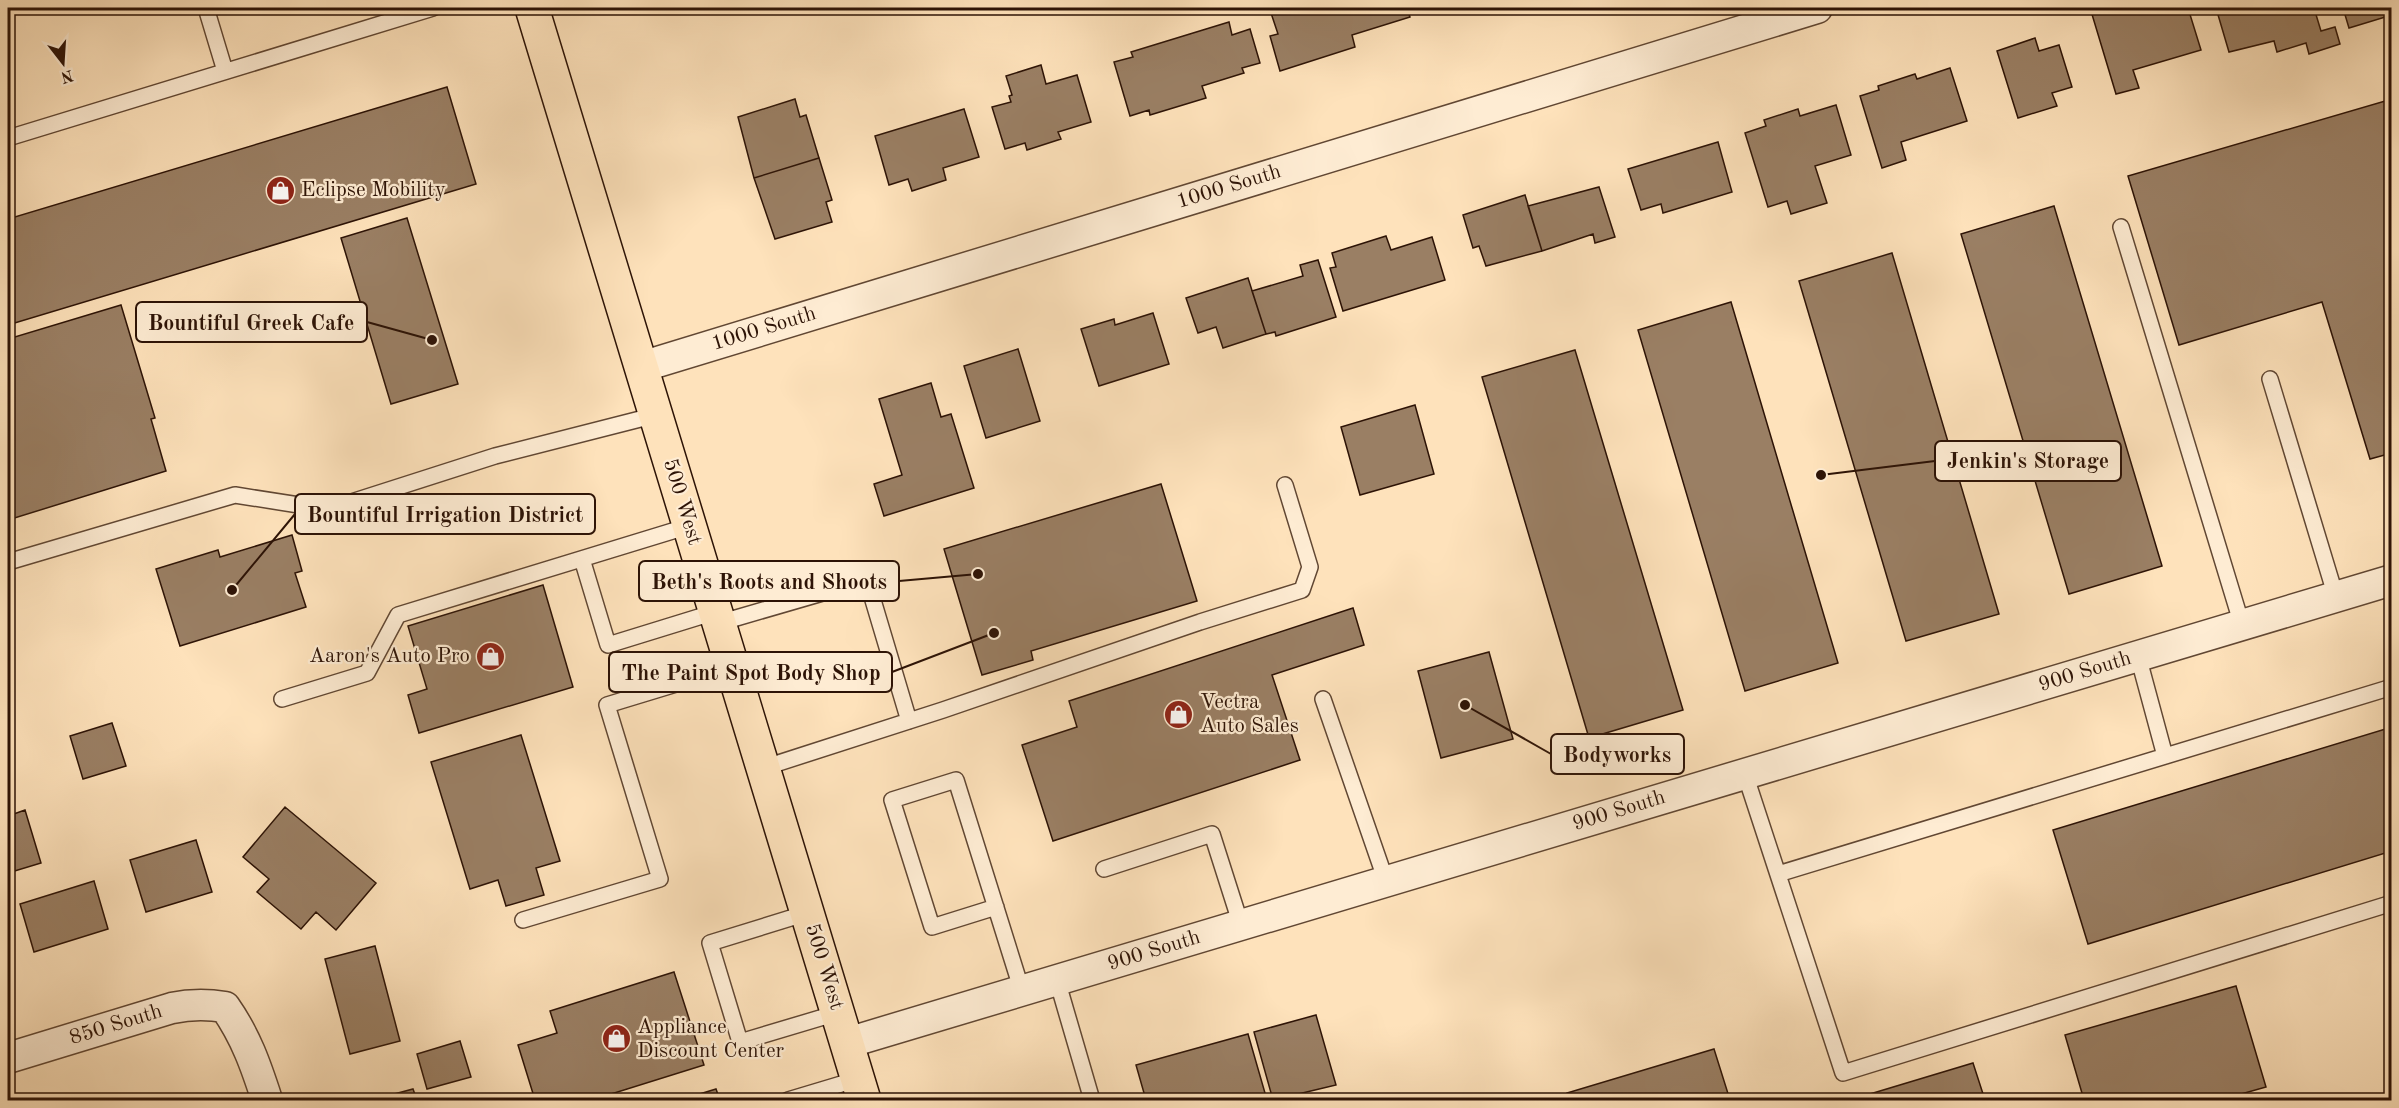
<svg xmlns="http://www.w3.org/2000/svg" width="2399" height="1108" viewBox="0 0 2399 1108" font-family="'Old Standard TT',serif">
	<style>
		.building { fill: #9a7f64; stroke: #2d1306; stroke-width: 1.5 }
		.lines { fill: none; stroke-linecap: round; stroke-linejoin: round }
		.service-casing { stroke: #614733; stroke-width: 18 }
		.minor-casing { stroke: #614733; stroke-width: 33 }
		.primary-casing { stroke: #2d1306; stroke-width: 36 }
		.service { stroke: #feecd3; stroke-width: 15 }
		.minor { stroke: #feecd3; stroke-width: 30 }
		.primary { stroke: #fee2bb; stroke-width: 33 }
		.labels { text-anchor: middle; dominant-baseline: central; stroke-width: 4.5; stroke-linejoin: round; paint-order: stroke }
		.street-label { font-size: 21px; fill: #2d1306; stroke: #feecd3 }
		.poi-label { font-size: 21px; fill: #2d1306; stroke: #feecd3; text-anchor: start }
		.leader { fill: none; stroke: #2d1306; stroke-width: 2 }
		.callout-dot { fill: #2d1306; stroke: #feecd3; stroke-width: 2 }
		.callout { fill: #feecd3; stroke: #2d1306; stroke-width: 2 }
		.callout-label { font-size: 22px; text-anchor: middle; font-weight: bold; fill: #2d1306 }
	</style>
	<rect width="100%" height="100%" fill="#fee2bb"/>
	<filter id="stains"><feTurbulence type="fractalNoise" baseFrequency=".00333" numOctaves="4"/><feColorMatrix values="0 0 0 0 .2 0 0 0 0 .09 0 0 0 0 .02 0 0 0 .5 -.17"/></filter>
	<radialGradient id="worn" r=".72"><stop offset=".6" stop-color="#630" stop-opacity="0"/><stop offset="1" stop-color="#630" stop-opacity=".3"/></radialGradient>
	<path class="building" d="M1290 8H1407L1410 17 1352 35 1355 47 1280 71 1270 36 1278 34 1271 13Z
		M1453 8H1475L1455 14Z
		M1475 8H1496L1477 13Z
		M2103 8H2114L2116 13 2135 8H2188L2201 50 2133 70 2139 88 2116 94 2091 11Z
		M2216 8H2314L2321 31 2335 27 2340 44 2309 54 2306 43 2277 52 2274 41 2229 52Z
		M2343 8H2392V15L2349 28Z
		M1229 22 1232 35 1250 29 1260 63 1242 68 1244 73 1202 86 1206 98 1150 115 1149 110 1130 116 1114 62 1133 57 1131 52Z
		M2035 38 2039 51 2059 45 2072 87 2052 93 2057 106 2018 118 1997 51Z
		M1041 65 1046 84 1077 75 1091 122 1058 132 1061 139 1027 150 1025 143 1005 149 992 107 1011 102 1009 96 1012 95 1006 76Z
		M1950 68 1967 121 1901 142 1906 160 1882 168 1860 96 1879 90 1878 86 1915 74 1917 79Z
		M447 87 476 184 8 325V219Z
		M795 99 800 117 806 115 819 158 754 178 738 117Z
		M2392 99V453L2370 459 2322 302 2179 345 2128 176Z
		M1836 105 1851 155 1815 166 1827 203 1791 214 1787 201 1768 207 1745 133 1766 126 1764 120 1798 109 1800 116Z
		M964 109 979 157 943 168 946 180 912 191 908 179 889 185 875 136Z
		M1718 142 1732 192 1663 213 1661 204 1641 210 1628 169Z
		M819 158 832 200 826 202 832 222 775 239 754 178Z
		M1599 187 1615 237 1595 243 1593 234 1542 251 1528 206Z
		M1525 195 1542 251 1486 266 1479 246 1473 248 1463 215Z
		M2054 206 2162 566 2069 594 1961 234Z
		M407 218 458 384 391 404 341 238Z
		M1386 236 1391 250 1432 237 1445 280 1343 311 1330 268 1336 267 1332 253Z
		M1892 253 1999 614 1906 641 1799 281Z
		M1318 260 1336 317 1276 336 1275 332 1266 334 1252 291 1303 276 1300 265Z
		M1248 278 1266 334 1223 348 1216 327 1198 333 1186 298Z
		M1731 302 1838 663 1745 691 1638 330Z
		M121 305 155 418 151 419 166 471 8 520V339Z
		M1153 313 1169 364 1099 386 1081 329 1114 319 1115 325Z
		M1018 349 1040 421 986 438 964 366Z
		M1575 350 1683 710 1589 738 1482 377Z
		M931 383 941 417 951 414 974 488 884 516 874 484 902 475 879 399Z
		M1415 405 1434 474 1360 495 1341 427Z
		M1161 484 1197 601 1031 651 1033 660 982 675 944 549Z
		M292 535 302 571 295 573 306 607 180 646 156 569 218 550 220 557Z
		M543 585 573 687 419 733 408 695 427 689 408 626Z
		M1353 608 1364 645 1272 675 1300 760 1053 841 1022 745 1077 727 1069 701Z
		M1489 652 1513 739 1441 758 1418 671Z
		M112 723 126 766 83 779 70 736Z
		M2392 727V851L2088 944 2053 830Z
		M521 735 560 861 536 868 544 895 506 906 498 880 470 889 431 762Z
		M285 807 376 883 336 930 316 912 301 929 257 892 269 879 243 857Z
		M25 810 41 863 8 873V816Z
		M196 840 212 892 146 912 130 860Z
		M94 881 108 929 34 952 20 904Z
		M375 946 400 1041 350 1054 325 959Z
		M674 972 704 1065 592 1100H572L570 1096 554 1100H535L518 1045 557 1033 550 1011Z
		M2236 986 2266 1087 2220 1100H2084L2065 1035Z
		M1316 1015 1336 1085 1273 1100 1254 1032Z
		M1248 1034 1267 1100H1146L1136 1065Z
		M460 1041 471 1077 427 1089 417 1054Z
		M1714 1049 1730 1100H1569L1567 1093Z
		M1973 1063 1985 1100H1850Z
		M413 1089 417 1100H372Z
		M716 1089 720 1100H680Z
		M178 1095 180 1100H162Z"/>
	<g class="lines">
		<defs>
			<path id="service" d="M206 8 225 71
				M8 138 433 8
				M2121 227 2242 625
				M2270 379 2336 597
				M582 559 608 645 715 612
				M8 562 235 495 318 508 339 506 495 456 656 415
				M719 623 867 580 909 721
				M2138 656 2165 756
				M282 699 367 673 398 615 689 526
				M1323 699 1386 881
				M763 768 943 710 1200 622 1302 590 1310 567 1285 485
				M1745 774 1843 1073 2392 903
				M1104 869 1212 834 1241 925
				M1778 874 2392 687
				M996 907 932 927 892 800 956 780 1022 991
				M807 913 710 943 740 1042 837 1013
				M523 920 660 879 607 705 732 667
				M1057 980 1092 1100
				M788 1100 858 1079"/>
			<path id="minor" d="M641 367 1817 8
				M847 1043 2392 580
				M8 1058 172 1008C191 1004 206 1004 225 1007 246 1037 256 1066 267 1100"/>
			<path id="primary" d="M532 8 864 1100"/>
		</defs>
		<use href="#service" class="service-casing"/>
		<use href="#minor" class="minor-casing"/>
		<use href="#primary" class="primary-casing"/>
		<use href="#service" class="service"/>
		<use href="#minor" class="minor"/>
		<use href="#primary" class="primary"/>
	</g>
	<defs>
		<symbol id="shop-disc" viewBox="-11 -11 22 22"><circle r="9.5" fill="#8f2418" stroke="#feecd3"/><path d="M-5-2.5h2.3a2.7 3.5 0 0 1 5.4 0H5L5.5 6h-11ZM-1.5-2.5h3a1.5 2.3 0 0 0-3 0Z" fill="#fff"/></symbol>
	</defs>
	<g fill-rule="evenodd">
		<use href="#shop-disc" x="264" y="174" width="33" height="33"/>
		<use href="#shop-disc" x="474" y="640" width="33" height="33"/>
		<use href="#shop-disc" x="1162" y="698" width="33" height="33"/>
		<use href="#shop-disc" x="600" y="1022" width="33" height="33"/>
	</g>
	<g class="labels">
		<g class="street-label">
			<text transform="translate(1229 187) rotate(-17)">1000 South</text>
			<text transform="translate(764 329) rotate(-17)">1000 South</text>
			<text transform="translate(682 502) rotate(73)">500 West</text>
			<text transform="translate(2085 672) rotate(-17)">900 South</text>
			<text transform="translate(1619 811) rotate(-17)">900 South</text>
			<text transform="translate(1154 951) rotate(-17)">900 South</text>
			<text transform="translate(824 967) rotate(73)">500 West</text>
			<text transform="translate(116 1025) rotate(-17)">850 South</text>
		</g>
		<g class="poi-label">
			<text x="301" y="190">Eclipse Mobility</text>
			<text x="470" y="656" text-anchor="end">Aaron's Auto Pro</text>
			<text x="1200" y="702">Vectra<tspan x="1200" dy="24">Auto Sales</tspan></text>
			<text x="637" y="1027">Appliance<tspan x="637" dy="24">Discount Center</tspan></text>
		</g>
	</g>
	<path class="leader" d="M432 340L367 322M1821 475L1935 461M232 590L295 514M978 574L899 581M994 633L892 672M1465 705L1551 754"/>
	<g class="callout-dot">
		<circle cx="432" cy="340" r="6"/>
		<circle cx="1821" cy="475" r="6"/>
		<circle cx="232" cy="590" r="6"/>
		<circle cx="978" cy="574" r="6"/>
		<circle cx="994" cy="633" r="6"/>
		<circle cx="1465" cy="705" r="6"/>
	</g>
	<g class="callout">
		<rect x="136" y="302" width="231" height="40" rx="6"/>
		<rect x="1935" y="441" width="186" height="40" rx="6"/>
		<rect x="295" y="494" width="300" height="40" rx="6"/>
		<rect x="639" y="561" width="260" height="40" rx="6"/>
		<rect x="609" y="652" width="283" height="40" rx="6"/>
		<rect x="1551" y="734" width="133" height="40" rx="6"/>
	</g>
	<g class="callout-label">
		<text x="251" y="330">Bountiful Greek Cafe</text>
		<text x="2028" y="468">Jenkin's Storage</text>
		<text x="445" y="522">Bountiful Irrigation District</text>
		<text x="769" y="589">Beth's Roots and Shoots</text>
		<text x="751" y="680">The Paint Spot Body Shop</text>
		<text x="1617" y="762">Bodyworks</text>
	</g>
	<rect width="2399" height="1108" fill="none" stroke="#fee2bb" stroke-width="30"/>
	<rect x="9" y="9" width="2381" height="1090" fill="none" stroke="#2d1306" stroke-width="3"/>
	<rect x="15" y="15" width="2369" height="1078" fill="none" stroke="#2d1306" stroke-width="1.5"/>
	<g transform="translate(63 63) rotate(163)" stroke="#feecd3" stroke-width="4.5" paint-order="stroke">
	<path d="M0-4.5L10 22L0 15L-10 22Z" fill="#2d1306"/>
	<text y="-9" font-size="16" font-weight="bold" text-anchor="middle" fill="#2d1306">N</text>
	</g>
	<rect width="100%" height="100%" filter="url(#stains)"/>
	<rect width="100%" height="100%" fill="url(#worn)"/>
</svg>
